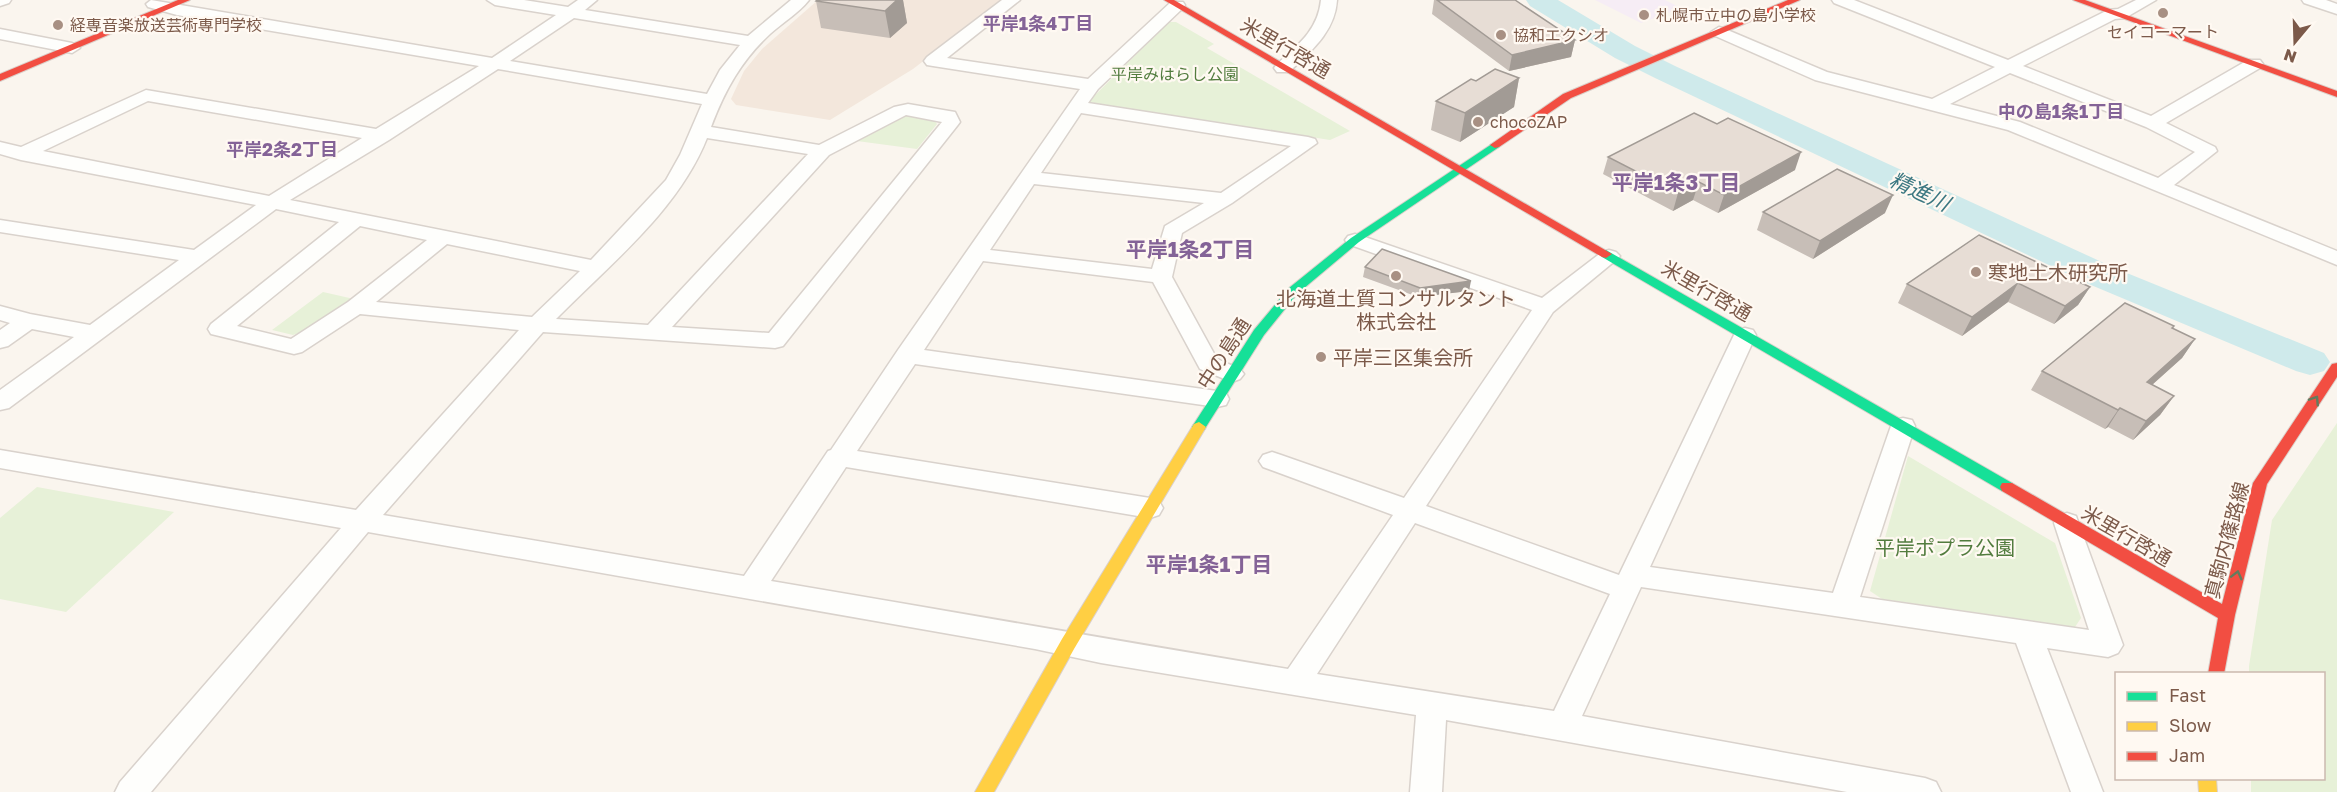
<svg xmlns="http://www.w3.org/2000/svg" width="2337" height="792" viewBox="0 0 2337 792" font-family="'Golos Text','Noto Sans JP',sans-serif">
	<style>
		.residential { fill: #f3e7dc }
		.education { fill: #f6edf5 }
		.green { fill: #e7f1d8 }
		.lines { fill: none; stroke-linecap: round; stroke-linejoin: round }
		.river { fill: #cfeaeb; fill-rule: evenodd }
		.street-casing { stroke: #d9d2cc; stroke-width: 3 }
		.fast-casing { stroke: #dad0ca; stroke-width: 2 }
		.slow-casing { stroke: #dad0ca; stroke-width: 2 }
		.jam-casing { stroke: #dad0ca; stroke-width: 2 }
		.street { fill: #fefefc; fill-rule: evenodd }
		.fast { fill: #16e098; fill-rule: evenodd }
		.slow { fill: #ffcf43; fill-rule: evenodd }
		.jam { fill: #f24e42; fill-rule: evenodd }
		.wall { fill: #c7beb7 }
		.shaded-wall { fill: #a29b95 }
		.building { fill: #e7ddd5; stroke: #a29b95; stroke-width: 1.5 }
		.oneway { stroke: #627c5e }
		.poi-dot { fill: #a89083; stroke: #fff9f2; stroke-width: 2 }
		.labels { text-anchor: middle; dominant-baseline: central; stroke-width: 4.5; stroke-linejoin: round; paint-order: stroke }
		.far-poi-label { font-size: 16px; fill: #7c5a4a; stroke: #fff9f2; text-anchor: start }
		.far-park-label { font-size: 16px; fill: #527c3e; stroke: #fff9f2 }
		.far-neighbourhood-label { font-size: 18px; font-weight: bold; fill: #846397; stroke: #fff9f2 }
		.street-label { font-size: 20px; fill: #7c5a4a; stroke: #fff9f2 }
		.poi-label { font-size: 20px; fill: #7c5a4a; stroke: #fff9f2; text-anchor: start }
		.park-label { font-size: 20px; fill: #527c3e; stroke: #fff9f2 }
		.neighbourhood-label { font-size: 21px; font-weight: bold; fill: #846397; stroke: #fff9f2 }
		.water-label { font-size: 21px; font-style: italic; fill: #3c7882; stroke: #fff9f2 }
	</style>
	<rect width="100%" height="100%" fill="#faf5ee"/>
	<path class="residential" d="M818 0H1003L913 69 830 120 736 105 731 99 744 71 762 49Z"/>
	<path class="education" d="M1595 0H1665L1681 8 1641 23Z"/>
	<path class="green" d="M1169 22H1176L1214 44 1207 48 1350 131 1330 140 1088 102Z
		M906 116 933 119 937 124 917 149 857 141Z
		M323 292 354 299 307 330 293 335 272 330Z
		M2337 423V792H2251V779L2324 778V674L2249 673V666L2272 520Z
		M1908 456 2055 543 2081 618 2075 627 1882 599 1870 591Z
		M37 487 174 512 66 612 0 599V518Z"/>
	<g class="lines">
		<path class="river" d="M1526 0H1558L1635 46 1675 66 2117 269 2324 353 2330 362 2324 371 2310 375 2296 371 2091 285 1655 78 1615 58 1530 6Z"/>
		<defs>
			<path id="street" d="M0 0H11L9 3 0 6Z
				M151 0 492 58 556 15 495 5 487 0H524L568 7 578 0H597L585 10 748 36 791 0H809C799 13 782 23 770 34 741 61 725 90 711 127L819 145 894 107 908 104 949 111 955 112 960 122 957 126 783 346 775 348 543 332 383 515 744 576 828 451 831 450 898 350 1080 89 933 66 927 65 924 61 927 57 1002 0H1020L947 58 1088 79 1171 2H1183L1185 5 1183 8 1098 89 1088 103 1308 137 1315 139 1317 143 1232 203 1182 233 1172 277 1217 359 1240 369 1244 374 1240 379 1232 382 1200 369 1153 282 983 261 924 350 1217 391 1226 393 1229 399 1226 405 1217 407 915 364 857 451 1150 498 1159 501 1163 508 1159 515 1150 518 846 467 771 581C943 610 1115 641 1288 669L1393 515 1263 467 1259 461 1263 455 1272 452 1281 455 1404 498 1532 310 1348 244 1345 240 1348 236 1355 234 1362 236 1542 298 1602 252 1609 250 1616 252 1620 256 1616 260 1553 312 1426 506 1619 575 1734 335 1737 330 1745 328 1753 330 1756 335 1650 567 1833 593 1891 426 1894 420 1903 418 1912 420 1915 426 1860 597 2089 630 2054 523 2058 516 2067 513 2076 516 2123 645 2118 653 2108 657 2047 648 2103 792H2071L2016 643 1641 587 1582 716 1925 778 1936 782 1941 792H1847L1446 720 1442 792H1410L1416 715 1101 663 1035 649 368 532 151 792H115L120 782 341 528 0 468V450L356 510 519 330 360 314 302 352 294 354 211 334 208 329 211 324 339 222 276 209 9 408 0 410V390L74 337 32 329 8 346 0 348V330L10 323 0 320V306L30 314 90 325 179 260 0 232V220L194 250 256 205 21 160 0 154V142L21 147 146 90 376 129 479 66 177 15 148 7 146 4ZM574 18 740 45 720 70 707 94 510 61ZM498 69 702 104 680 155 666 180 591 260 290 200 389 140ZM148 101 362 138 269 196 43 151ZM1081 113 1291 146 1221 193 1041 173ZM906 115 942 122 769 333 672 327 829 155ZM707 138 808 154 648 325 556 319C610 264 678 211 707 138ZM1034 184 1204 203 1165 226 1152 269 990 250ZM360 226 427 240 348 302 291 339 237 326ZM447 244 580 271 532 317 376 302ZM1415 523 1610 594 1554 711 1317 674Z
				M1321 0H1337C1335 32 1311 51 1289 72H1277L1274 68 1277 64C1298 45 1318 30 1321 0Z
				M1832 0H1854L2008 60 2108 10 2118 9 2136 0H2156L2125 18 2115 19 2023 66 2151 116 2248 60H2260L2263 64 2260 68 2166 123 2215 147 2217 151 2174 185 2337 251V265L2008 130 1815 80 1713 35 1711 32 1719 27 1725 29 1827 72 1932 99 1995 67 1834 3ZM2010 73 2146 127 2195 152 2158 178 2020 122 1950 104Z
				M2302 0H2326L2337 4V14L2304 3Z
				M0 29 72 43 80 48 72 53 0 39Z"/>
			<path id="fast" d="M1495 142 1499 143V147L1359 242 1297 294 1264 335 1204 430H1194L1192 427 1254 330 1289 288 1351 238Z
				M1606 250 2012 483 2014 487 2012 491H2002L1602 257 1600 254Z"/>
			<path id="slow" d="M1199 422 1206 427 1074 649 994 792H975L1062 639 1194 424Z
				M2198 778H2216L2217 792H2199Z"/>
			<path id="jam" d="M178 0H190L0 81V74Z
				M1164 0H1174L1612 254 1606 258 1602 257Z
				M1788 0H1800L1571 98 1499 147 1495 148 1490 145 1563 94Z
				M2073 0H2085L2337 91V97Z
				M2337 363V377L2267 484 2235 615 2224 674H2208L2218 618 2002 491 2000 487 2002 483H2012L2222 604 2253 483 2332 364Z"/>
		</defs>
		<use href="#street" class="street-casing"/>
		<use href="#fast" class="fast-casing"/>
		<use href="#slow" class="slow-casing"/>
		<use href="#jam" class="jam-casing"/>
		<use href="#street" class="street"/>
		<use href="#fast" class="fast"/>
		<use href="#slow" class="slow"/>
		<use href="#jam" class="jam"/>
	</g>
	<path class="wall" d="M817 0H903L907 23 890 38 821 28 816 1Z
		M1434 0H1515L1575 40 1571 57 1509 71 1432 14Z
		M1519 78 1514 107 1460 142 1431 130 1436 101 1476 81Z
		M1608 157 1795 170 1718 213 1693 200 1673 211 1603 174Z
		M1763 212 1885 213 1813 259 1757 230Z
		M1979 235 2090 287 2078 305 2054 324 2008 302 1962 336 1898 303 1907 284Z
		M1365 267 1469 291 1418 297 1363 277Z
		M2174 326 2173 329 2195 339 2182 358 2152 385 2174 396 2160 415 2133 440 2108 427 2105 429 2031 390 2042 371Z"/>
	<path class="shaded-wall" d="M897 0H903L907 23 890 38 885 11Z
		M1575 40 1571 57 1509 71 1512 55Z
		M1519 78 1514 107 1460 142 1465 113Z
		M1801 152 1795 170 1718 213 1724 195Z
		M1699 182 1693 200 1673 211 1678 193Z
		M1893 195 1885 213 1813 259 1820 241Z
		M1471 281 1469 291 1418 297 1420 288Z
		M2018 283 2008 302 1962 336 1972 317Z
		M2090 287 2078 305 2054 324 2065 306Z
		M2195 339 2182 358 2134 401 2147 382Z
		M2174 396 2160 415 2133 440 2146 421Z
		M2120 408 2108 427 2105 429 2118 410Z"/>
	<path class="building" d="M817 0H897L885 11 816 1Z
		M1437 0H1515L1575 40 1512 55Z
		M1495 69 1519 78 1465 113 1436 101 1471 79 1476 81Z
		M1694 113 1717 124 1728 118 1801 152 1724 195 1699 182 1678 193 1608 157Z
		M1837 169 1893 195 1820 241 1763 212Z
		M1979 235 2090 287 2065 306 2018 283 1972 317 1907 284Z
		M1382 249 1471 281 1420 288 1365 267Z
		M2125 303 2174 326 2172 328 2195 339 2147 382 2174 396 2146 421 2120 408 2118 410 2042 371Z"/>
	<defs><path id="oneway-chevron" d="M-2-3.5L2.5 0L-2 3.5" fill="none" stroke-width="1.6" stroke-linecap="round" stroke-linejoin="round" transform="scale(1.5)"/></defs>
	<g class="oneway">
		<use href="#oneway-chevron" transform="translate(2315 400) rotate(-57)"/>
		<use href="#oneway-chevron" transform="translate(2237 575) rotate(-76)"/>
	</g>
	<g class="poi-dot">
		<circle cx="2163" cy="13" r="6"/>
		<circle cx="1644" cy="15" r="6"/>
		<circle cx="58" cy="25" r="6"/>
		<circle cx="1501" cy="35" r="6"/>
		<circle cx="1478" cy="122" r="6"/>
		<circle cx="1976" cy="272" r="6"/>
		<circle cx="1396" cy="276" r="6"/>
		<circle cx="1321" cy="357" r="6"/>
	</g>
	<g class="labels">
		<g class="far-poi-label">
			<text x="1656" y="15">札幌市立中の島小学校</text>
			<text x="70" y="25">経専音楽放送芸術専門学校</text>
			<text x="2163" y="32" text-anchor="middle">セイコーマート</text>
			<text x="1513" y="35">協和エクシオ</text>
			<text x="1490" y="122">chocoZAP</text>
		</g>
		<g class="far-park-label">
			<text x="1175" y="74">平岸みはらし公園</text>
		</g>
		<g class="far-neighbourhood-label">
			<text x="1038" y="23">平岸1条4丁目</text>
			<text x="2061" y="111">中の島1条1丁目</text>
			<text x="282" y="149">平岸2条2丁目</text>
		</g>
		<g class="street-label">
			<text transform="translate(1286 47) rotate(30)">米里行啓通</text>
			<text transform="translate(1707 290) rotate(30)">米里行啓通</text>
			<text transform="translate(1223 353) rotate(-57)">中の島通</text>
			<text transform="translate(2127 535) rotate(30)">米里行啓通</text>
			<text transform="translate(2226 540) rotate(-75)">真駒内篠路線</text>
		</g>
		<g class="poi-label">
			<text x="1988" y="272">寒地土木研究所</text>
			<text x="1396" y="298" text-anchor="middle">北海道土質コンサルタント<tspan x="1396" dy="23">株式会社</tspan></text>
			<text x="1333" y="357">平岸三区集会所</text>
		</g>
		<g class="park-label">
			<text x="1945" y="547">平岸ポプラ公園</text>
		</g>
		<g class="neighbourhood-label">
			<text x="1676" y="182">平岸1条3丁目</text>
			<text x="1190" y="249">平岸1条2丁目</text>
			<text x="1209" y="564">平岸1条1丁目</text>
		</g>
		<g class="water-label">
			<text transform="translate(1920 191) rotate(25)">精進川</text>
		</g>
	</g>
	<rect x="2115" y="672" width="210" height="108" fill="#fff9f2" stroke="#cbb9af" stroke-width="1.5"/>
	<rect x="2127" y="692" width="30" height="9" fill="#16e098" stroke="#cbb9af" stroke-width="1.5"/>
	<text x="2169" y="702" font-size="18" fill="#7c5a4a">Fast</text>
	<rect x="2127" y="722" width="30" height="9" fill="#ffcf43" stroke="#cbb9af" stroke-width="1.5"/>
	<text x="2169" y="732" font-size="18" fill="#7c5a4a">Slow</text>
	<rect x="2127" y="752" width="30" height="9" fill="#f24e42" stroke="#cbb9af" stroke-width="1.5"/>
	<text x="2169" y="762" font-size="18" fill="#7c5a4a">Jam</text>
	<g transform="translate(2295 42) rotate(199)" stroke="#fff9f2" stroke-width="4.5" paint-order="stroke">
	<path d="M0-4.5L10 22L0 15L-10 22Z" fill="#7c5a4a"/>
	<text y="-9" font-size="16" font-weight="bold" text-anchor="middle" fill="#7c5a4a">N</text>
	</g>
</svg>
